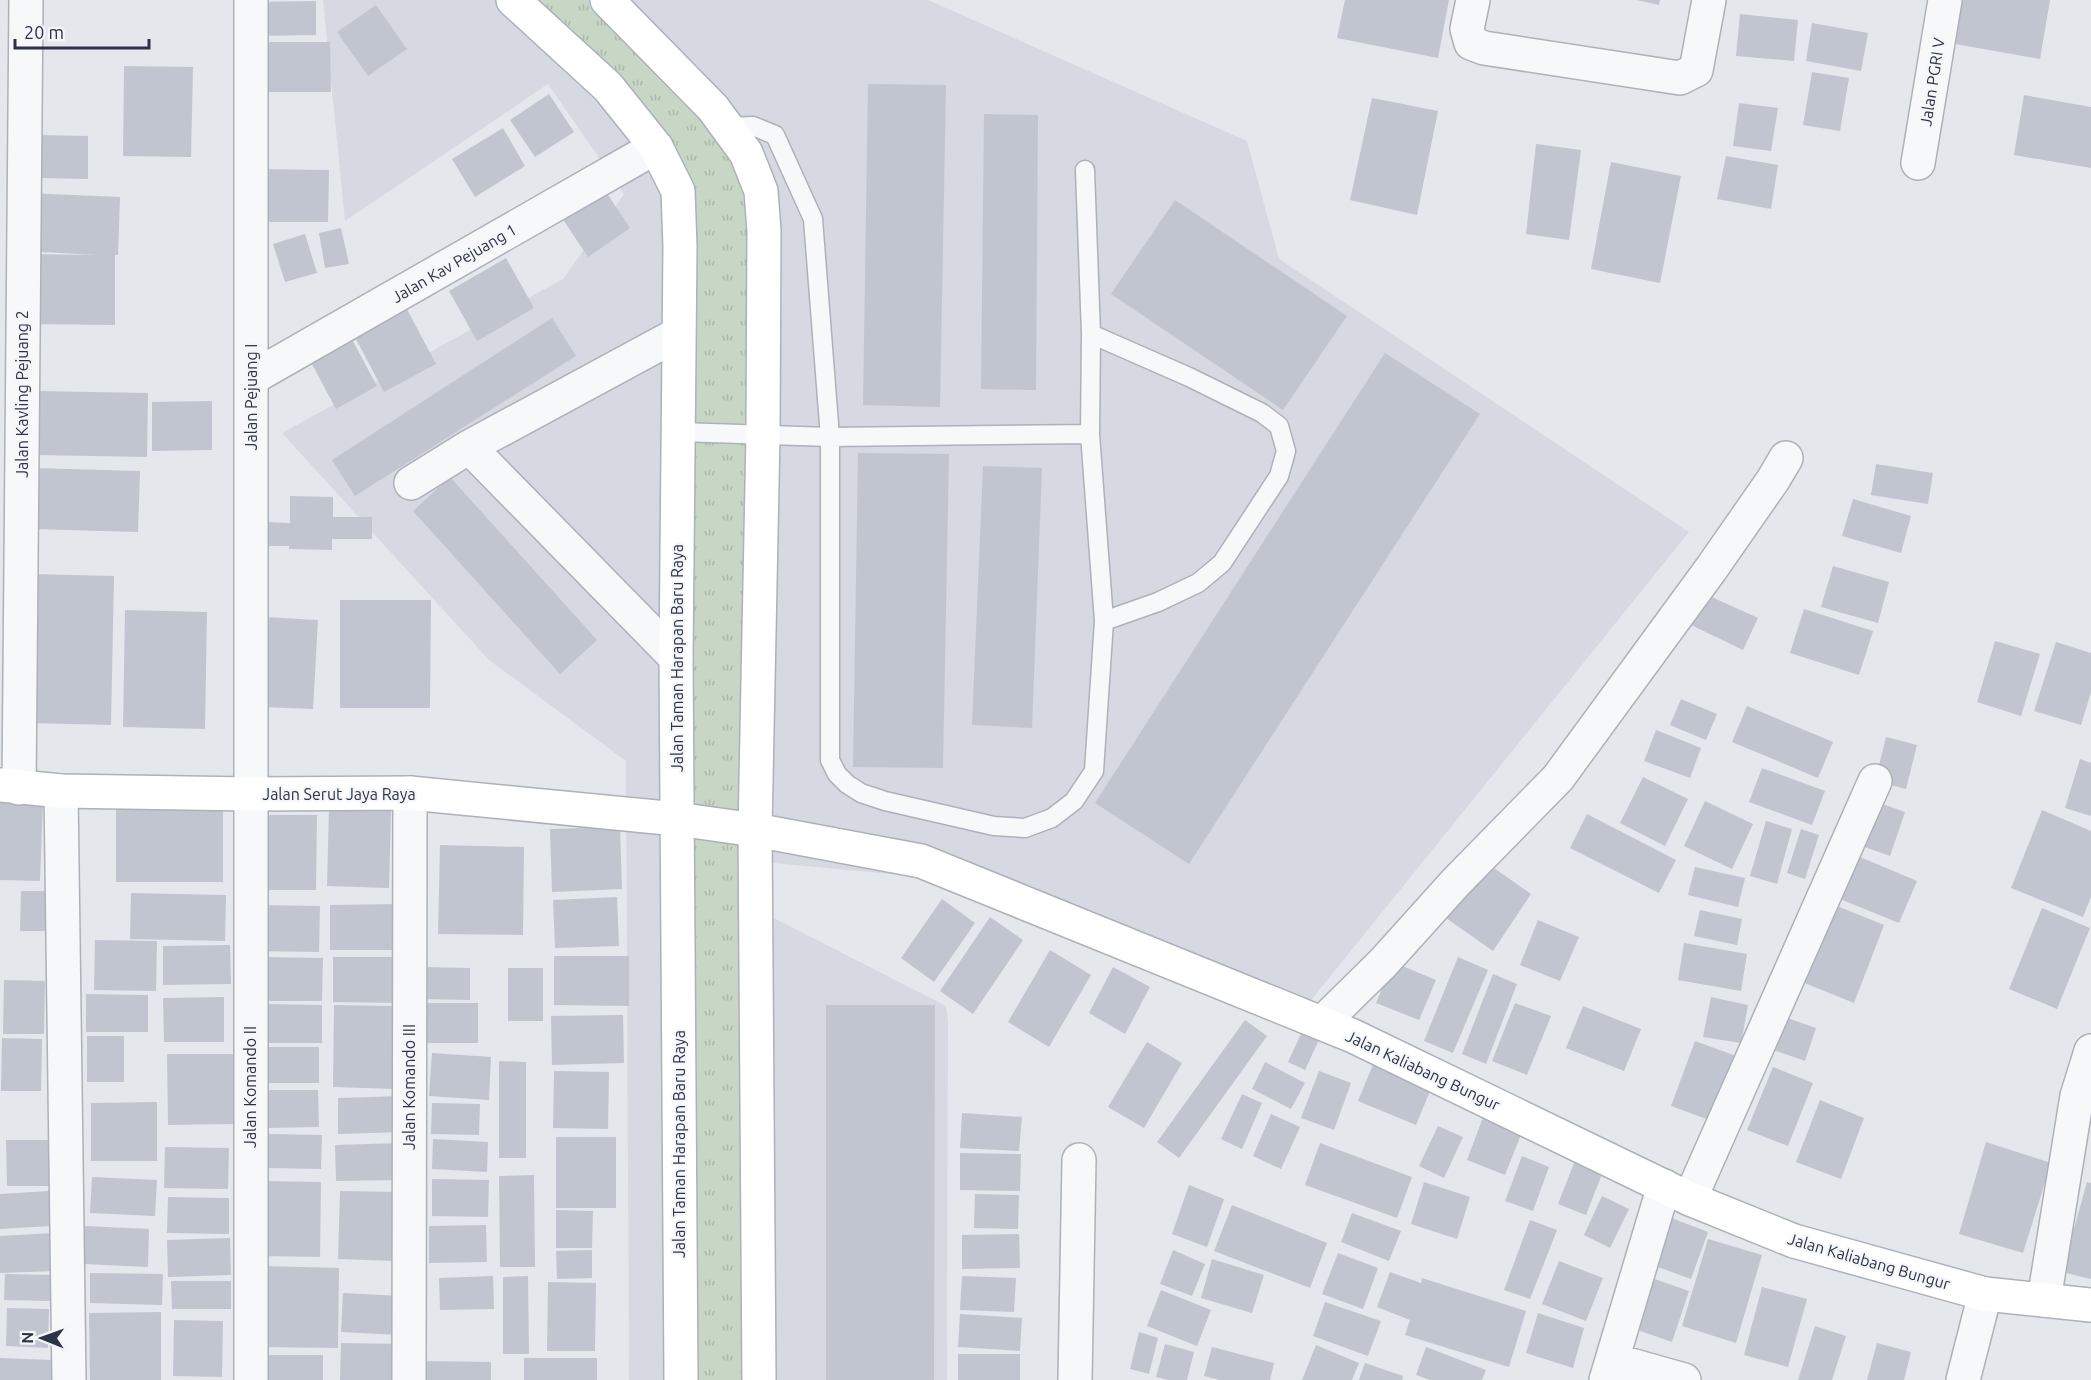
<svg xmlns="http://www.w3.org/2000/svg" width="2091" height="1380" viewBox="0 0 2091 1380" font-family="Ubuntu,sans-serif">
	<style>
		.built { fill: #d6d9e1 }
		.grass { fill: url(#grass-tufts) }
		.building { fill: #c1c5cf }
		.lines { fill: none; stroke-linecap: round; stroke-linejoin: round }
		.lane-casing { stroke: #acb1ba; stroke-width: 21 }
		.street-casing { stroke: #acb1ba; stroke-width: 36 }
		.secondary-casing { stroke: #acb1ba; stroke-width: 36 }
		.lane { stroke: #f7f8fa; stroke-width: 18 }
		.street { stroke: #f7f8fa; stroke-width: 33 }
		.secondary { stroke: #fff; stroke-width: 33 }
		.labels { text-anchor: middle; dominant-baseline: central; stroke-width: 4.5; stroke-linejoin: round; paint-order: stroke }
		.street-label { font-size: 16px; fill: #2b3345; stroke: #f4f6f9 }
	</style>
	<defs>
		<pattern id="grass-tufts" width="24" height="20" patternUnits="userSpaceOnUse" patternTransform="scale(1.5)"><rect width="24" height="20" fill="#c8d6c5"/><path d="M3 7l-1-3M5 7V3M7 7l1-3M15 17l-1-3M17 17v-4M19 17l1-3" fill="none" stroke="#acb8ab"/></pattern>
	</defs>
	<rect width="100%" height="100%" fill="#e4e7ec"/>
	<path class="built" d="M323 0H928L1247 141 1279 259 1689 532 1291 1025 985 897 902 875 761 862 758 910 946 1006 948 1020 947 1380H629L626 761 489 660 282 433 563 279 624 194 548 84 345 221Z"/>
	<path class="grass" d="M513 0H605L761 191 759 1380H677L678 191Z"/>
	<path class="building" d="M1345 0H1449L1438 58 1337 38Z
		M1637 0H1660L1659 5Z
		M1951 0H2050L2040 59 1944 42Z
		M316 1V35L252 36 251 2Z
		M376 5 407 49 368 76 337 32Z
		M1740 14 1798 20 1794 61 1736 56Z
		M1812 23 1868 33 1861 71 1806 61Z
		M261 42H330L331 92H261Z
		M124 66 193 67 191 157 123 156Z
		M1812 72 1849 78 1840 131 1803 125Z
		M868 84 946 85 940 407 863 405Z
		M549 94 574 132 535 157 510 120Z
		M2024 95 2091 107V168L2014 155Z
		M1372 98 1438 111 1417 215 1350 200Z
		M1739 103 1778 108 1771 151 1733 146Z
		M984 114 1038 115 1036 390 981 389Z
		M503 128 525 166 475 197 452 159Z
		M40 135 88 136V179L40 178Z
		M1536 144 1581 150 1569 240 1526 234Z
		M1726 156 1778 165 1771 209 1717 199Z
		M1611 162 1681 176 1660 283 1591 269Z
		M257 169 329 170 328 222H257Z
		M604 189 630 228 588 257 562 218Z
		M27 193 120 197 118 255H115V325L24 324V254L96 255 25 251Z
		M1175 200 1347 316 1283 410 1111 294Z
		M341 228 349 264 325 268 319 233Z
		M305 234 317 273 285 282 273 244Z
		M506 258 534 308 477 341 449 291Z
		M400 296 436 364 384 392 348 324Z
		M552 318 576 356 355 496 332 460Z
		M347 330 377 386 336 409 306 353Z
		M1385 353 1480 414 1189 864 1095 803Z
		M37 391 148 393 147 457 36 455Z
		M212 401V450L152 451V402Z
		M858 453 949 454 943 768 853 767Z
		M1876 464 1933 473 1928 504 1871 495Z
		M983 466 1042 468 1032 728 972 725Z
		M32 468 140 471 138 532 30 529Z
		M450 477 597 640 560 674 413 511Z
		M290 496 333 497V517H372V539H332V550L289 549V546H266V522L290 523Z
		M1853 499 1911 516 1901 553 1842 536Z
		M1833 566 1889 582 1878 623 1821 607Z
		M31 574 114 576 111 725 28 723Z
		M1703 593 1758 618 1743 650 1689 624Z
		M340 600H431L430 708H340Z
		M1804 609 1873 631 1859 675 1790 653Z
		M125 610 207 612 205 729 123 727Z
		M264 617 318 620 313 709 260 707Z
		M1995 641 2040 654 2021 716 1977 702Z
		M2056 642 2091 653V692L2081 725 2034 711Z
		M1681 699 1717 714 1706 740 1670 725Z
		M1747 706 1833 742 1818 778 1732 742Z
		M1656 730 1701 748 1690 778 1644 761Z
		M1886 737 1917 745 1906 789 1875 781Z
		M2080 759 2091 763V816L2065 808Z
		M1762 768 1825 791 1812 825 1749 802Z
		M1643 777 1688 799 1665 846 1620 823Z
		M0 798 43 800 40 881 0 880Z
		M1705 801 1753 824 1732 869 1684 846Z
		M1874 801 1905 812 1890 856 1859 845Z
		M116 806 223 807V882H116Z
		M329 808 391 811 389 888 327 886Z
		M2042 810 2091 831V897L2083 917 2011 888Z
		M1587 814 1676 860 1659 893 1570 848Z
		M258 815H317L316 890H258Z
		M1766 821 1792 829 1777 884 1750 876Z
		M620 827 622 889 552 892 550 829Z
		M1801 829 1819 835 1805 879 1787 873Z
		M440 845 524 847 523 935 438 934Z
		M1853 854 1917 881 1899 923 1835 897Z
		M1484 861 1531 894 1493 951 1446 918Z
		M1695 867 1745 878 1738 907 1688 895Z
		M21 891H53L52 931H20Z
		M131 893 226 895 225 941 130 939Z
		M617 897 619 946 555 948 553 900Z
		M942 899 975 923 934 982 901 958Z
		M399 904V950H330V905Z
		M1832 904 1884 925 1854 1003 1802 982Z
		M256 905 320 906 319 952 256 951Z
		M2042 908 2090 928 2057 1009 2009 989Z
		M1700 910 1742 919 1737 945 1694 936Z
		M990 917 1023 940 973 1014 940 991Z
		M1538 920 1579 937 1560 981 1520 965Z
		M95 940 157 941 156 991 94 990Z
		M1684 943 1747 954 1741 991 1678 980Z
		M230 945 231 984 163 985V946Z
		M1050 950 1091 975 1049 1047 1008 1022Z
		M554 956H629V1006L554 1005Z
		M261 957 323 958 322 1001H261Z
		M333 957H398V1003L333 1002Z
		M1458 957 1488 970 1453 1053 1424 1041Z
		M1393 962 1436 980 1419 1020 1376 1003Z
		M422 967 470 968V1000L421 999Z
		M1113 967 1150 987 1125 1034 1089 1013Z
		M508 968H543V1021H508Z
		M1493 974 1517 984 1486 1064 1462 1054Z
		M4 980 45 981 44 1034H3Z
		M86 994 148 995V1032H86Z
		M224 997V1042H164L163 998Z
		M1711 997 1748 1005 1741 1043 1703 1037Z
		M424 1003H478V1043H424Z
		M1515 1003 1551 1016 1527 1075 1492 1061Z
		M264 1004 322 1005V1043H264Z
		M334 1005 394 1006 393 1089 333 1087Z
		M826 1005H935L934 1380H826Z
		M1583 1006 1641 1029 1624 1071 1566 1048Z
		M1773 1013 1816 1028 1805 1061 1762 1046Z
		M623 1015 624 1063 552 1065 551 1016Z
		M1245 1020 1267 1036 1179 1158 1157 1142Z
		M1306 1023 1323 1031 1305 1070 1288 1062Z
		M87 1036H124V1082H87Z
		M2 1038 42 1039 41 1091H1Z
		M1695 1041 1736 1056 1712 1121 1671 1106Z
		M1147 1042 1182 1063 1144 1128 1108 1107Z
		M267 1047H319V1083H267Z
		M432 1053 491 1057 489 1100 429 1096Z
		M167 1054H233V1124L168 1125Z
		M1377 1055 1435 1079 1416 1125 1358 1101Z
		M499 1061 526 1062V1158H499Z
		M1265 1062 1305 1083 1291 1109 1252 1089Z
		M1773 1067 1813 1083 1788 1146 1747 1130Z
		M554 1071 609 1072 608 1129 553 1128Z
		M1319 1071 1351 1083 1334 1130 1301 1118Z
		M265 1090H318L319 1127 265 1128Z
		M1242 1094 1262 1103 1242 1149 1221 1139Z
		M403 1096 404 1132 338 1134V1098Z
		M1820 1100 1864 1118 1841 1179 1796 1162Z
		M157 1102V1161H91V1103Z
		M432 1103 480 1104 479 1135 431 1134Z
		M1485 1112 1524 1127 1505 1175 1467 1160Z
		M962 1113 1022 1117 1019 1151 960 1148Z
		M1271 1114 1300 1127 1281 1169 1253 1156Z
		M1438 1126 1463 1137 1444 1178 1419 1166Z
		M268 1134 322 1135 321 1169 267 1168Z
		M556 1137H616V1208H556Z
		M433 1139 488 1142 487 1172 432 1169Z
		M6 1140H50V1186H7Z
		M1986 1142 2051 1163 2023 1253 1959 1234Z
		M401 1143 402 1180 336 1181 335 1145Z
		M1320 1143 1412 1177 1397 1218 1305 1185Z
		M165 1147 229 1148 228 1189 164 1188Z
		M960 1153 1021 1154 1020 1191 960 1190Z
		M1522 1156 1549 1167 1533 1211 1505 1201Z
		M1574 1163 1602 1174 1586 1215 1558 1204Z
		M534 1175 535 1267H500L499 1176Z
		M92 1177 157 1180 155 1216 90 1213Z
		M432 1179 489 1180 488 1217 432 1216Z
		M260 1181 321 1182 320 1257 258 1256Z
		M1424 1182 1470 1197 1457 1239 1411 1224Z
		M2087 1182 2091 1183V1279L2062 1272Z
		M1189 1185 1224 1199 1207 1247 1172 1234Z
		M49 1191 51 1226 0 1229V1194Z
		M340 1191 400 1192 397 1261 338 1259Z
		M975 1194 1019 1195 1018 1229 974 1228Z
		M1602 1196 1629 1209 1610 1248 1584 1235Z
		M168 1197 229 1198V1234L167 1233Z
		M1232 1205 1327 1243 1310 1288 1214 1251Z
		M556 1210 593 1211 592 1248H556Z
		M1352 1213 1401 1231 1389 1261 1341 1242Z
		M1661 1214 1708 1232 1691 1279 1644 1262Z
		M1530 1220 1557 1230 1530 1299 1504 1290Z
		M486 1225 487 1262 429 1263V1226Z
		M85 1226 149 1229 148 1267 84 1264Z
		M53 1233 55 1271 0 1273V1236Z
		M1019 1234 1020 1268 962 1269V1235Z
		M230 1238 231 1275 168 1277 167 1240Z
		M1708 1239 1762 1255 1736 1343 1682 1326Z
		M592 1250V1278L557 1279 556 1251Z
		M1173 1250 1205 1264 1192 1296 1160 1284Z
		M1338 1253 1378 1268 1363 1309 1322 1294Z
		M1212 1259 1264 1275 1252 1313 1201 1298Z
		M1559 1261 1603 1278 1586 1321 1542 1304Z
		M263 1266 339 1268 338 1348 262 1347Z
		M1390 1272 1421 1283 1422 1278 1526 1311 1509 1367 1405 1335 1410 1320 1377 1307Z
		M90 1273 163 1274 162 1305 90 1303Z
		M5 1274 51 1275 50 1301 4 1300Z
		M493 1276 494 1309 440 1310 439 1278Z
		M528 1276 529 1354H503V1277Z
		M962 1276 1016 1278 1014 1312 960 1310Z
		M1646 1276 1689 1291 1672 1342 1629 1327Z
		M171 1281H231V1309H172Z
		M548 1282 596 1283 595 1351H547Z
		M1762 1287 1807 1299 1788 1367 1744 1355Z
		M1161 1290 1211 1310 1197 1346 1147 1326Z
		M343 1293 401 1296 399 1335 341 1332Z
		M1325 1302 1381 1321 1368 1356 1313 1336Z
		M7 1308 49 1309 48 1348 6 1346Z
		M161 1312V1380H90L89 1313Z
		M1538 1313 1584 1328 1573 1368 1526 1353Z
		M960 1314 1022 1318 1020 1351 958 1347Z
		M174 1320 223 1321 222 1377 173 1376Z
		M1815 1326 1846 1336 1832 1380H1798Z
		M1139 1332 1158 1338 1149 1374 1130 1369Z
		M341 1343 404 1344 403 1380H340Z
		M1877 1343 1911 1352 1904 1380H1867Z
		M1165 1344 1194 1352 1187 1380H1168L1156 1377Z
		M1316 1345 1359 1363 1352 1380H1302Z
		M1212 1347 1274 1363 1270 1380H1219L1204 1376Z
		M1426 1347 1486 1370 1482 1380H1430L1416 1375Z
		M958 1354H1020V1380H958Z
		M265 1355H323V1380H265Z
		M0 1358 53 1360 52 1380H0Z
		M524 1358H597V1380H524Z
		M423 1361 491 1362V1380H422Z
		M1365 1363 1403 1376 1402 1380H1359Z"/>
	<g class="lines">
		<defs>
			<path id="lane" d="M726 127 753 126 775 135 813 219 830 437V760L837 774 847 784 861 793 885 801 994 826 1025 828 1052 818 1074 801 1094 771 1104 621 1090 434 1091 334 1085 170
				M1091 334 1189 377 1262 413 1279 426 1286 451 1279 476 1222 563 1198 583 1158 602 1104 621
				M679 432 830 437 1090 434"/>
			<path id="street" d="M1473 0 1467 29 1471 43 1484 48 1680 78 1696 70 1709 0
				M1918 163 1945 0
				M252 378 656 147
				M469 447 676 658
				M411 483 469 447 678 334
				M19 788 26 0
				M61 791 69 1380
				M1322 1023 1383 963 1456 882 1558 778 1711 569 1773 480 1786 458
				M1690 1199 1875 781
				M2044 1300 2077 1096 2091 1051
				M1613 1360 1684 1380
				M251 1380V0
				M409 1380 410 793
				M1075 1380 1079 1160
				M1606 1380 1664 1186
				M1963 1380 1985 1294"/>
			<path id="secondary" d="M513 0 608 87 656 147 678 191 680 247 676 658 681 1380
				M607 0 713 108 746 153 761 191 764 231 763 435 755 830 759 1380
				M0 785 61 791 250 794 410 793 677 819 755 830 921 861 1353 1036 1690 1199 1794 1241 1985 1294 2091 1305"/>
		</defs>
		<use href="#lane" class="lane-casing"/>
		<use href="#street" class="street-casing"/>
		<use href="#secondary" class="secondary-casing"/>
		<use href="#lane" class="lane"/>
		<use href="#street" class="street"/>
		<use href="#secondary" class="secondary"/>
	</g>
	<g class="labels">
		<g class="street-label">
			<text transform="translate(1932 82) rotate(-81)">Jalan PGRI V</text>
			<text transform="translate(454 263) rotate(-30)">Jalan Kav Pejuang 1</text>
			<text transform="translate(22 394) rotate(-90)">Jalan Kavling Pejuang 2</text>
			<text transform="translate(251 397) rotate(-90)">Jalan Pejuang I</text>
			<text transform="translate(677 658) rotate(-90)">Jalan Taman Harapan Baru Raya</text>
			<text x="339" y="794">Jalan Serut Jaya Raya</text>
			<text transform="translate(1423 1070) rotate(25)">Jalan Kaliabang Bungur</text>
			<text transform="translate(250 1087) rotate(-90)">Jalan Komando II</text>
			<text transform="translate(409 1087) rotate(-90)">Jalan Komando III</text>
			<text transform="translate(679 1144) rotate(-90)">Jalan Taman Harapan Baru Raya</text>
			<text transform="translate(1869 1261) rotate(16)">Jalan Kaliabang Bungur</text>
		</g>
	</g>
	<g transform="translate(42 1338) rotate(271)" stroke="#f4f6f9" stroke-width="4.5" paint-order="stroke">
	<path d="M0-4.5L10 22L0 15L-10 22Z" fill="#2b3345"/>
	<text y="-9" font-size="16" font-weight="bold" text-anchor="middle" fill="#2b3345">N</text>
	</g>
	<path d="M15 39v9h134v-9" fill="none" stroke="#2b3345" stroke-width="3"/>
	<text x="24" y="39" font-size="18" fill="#2b3345" stroke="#f4f6f9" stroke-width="4.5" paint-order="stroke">20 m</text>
</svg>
